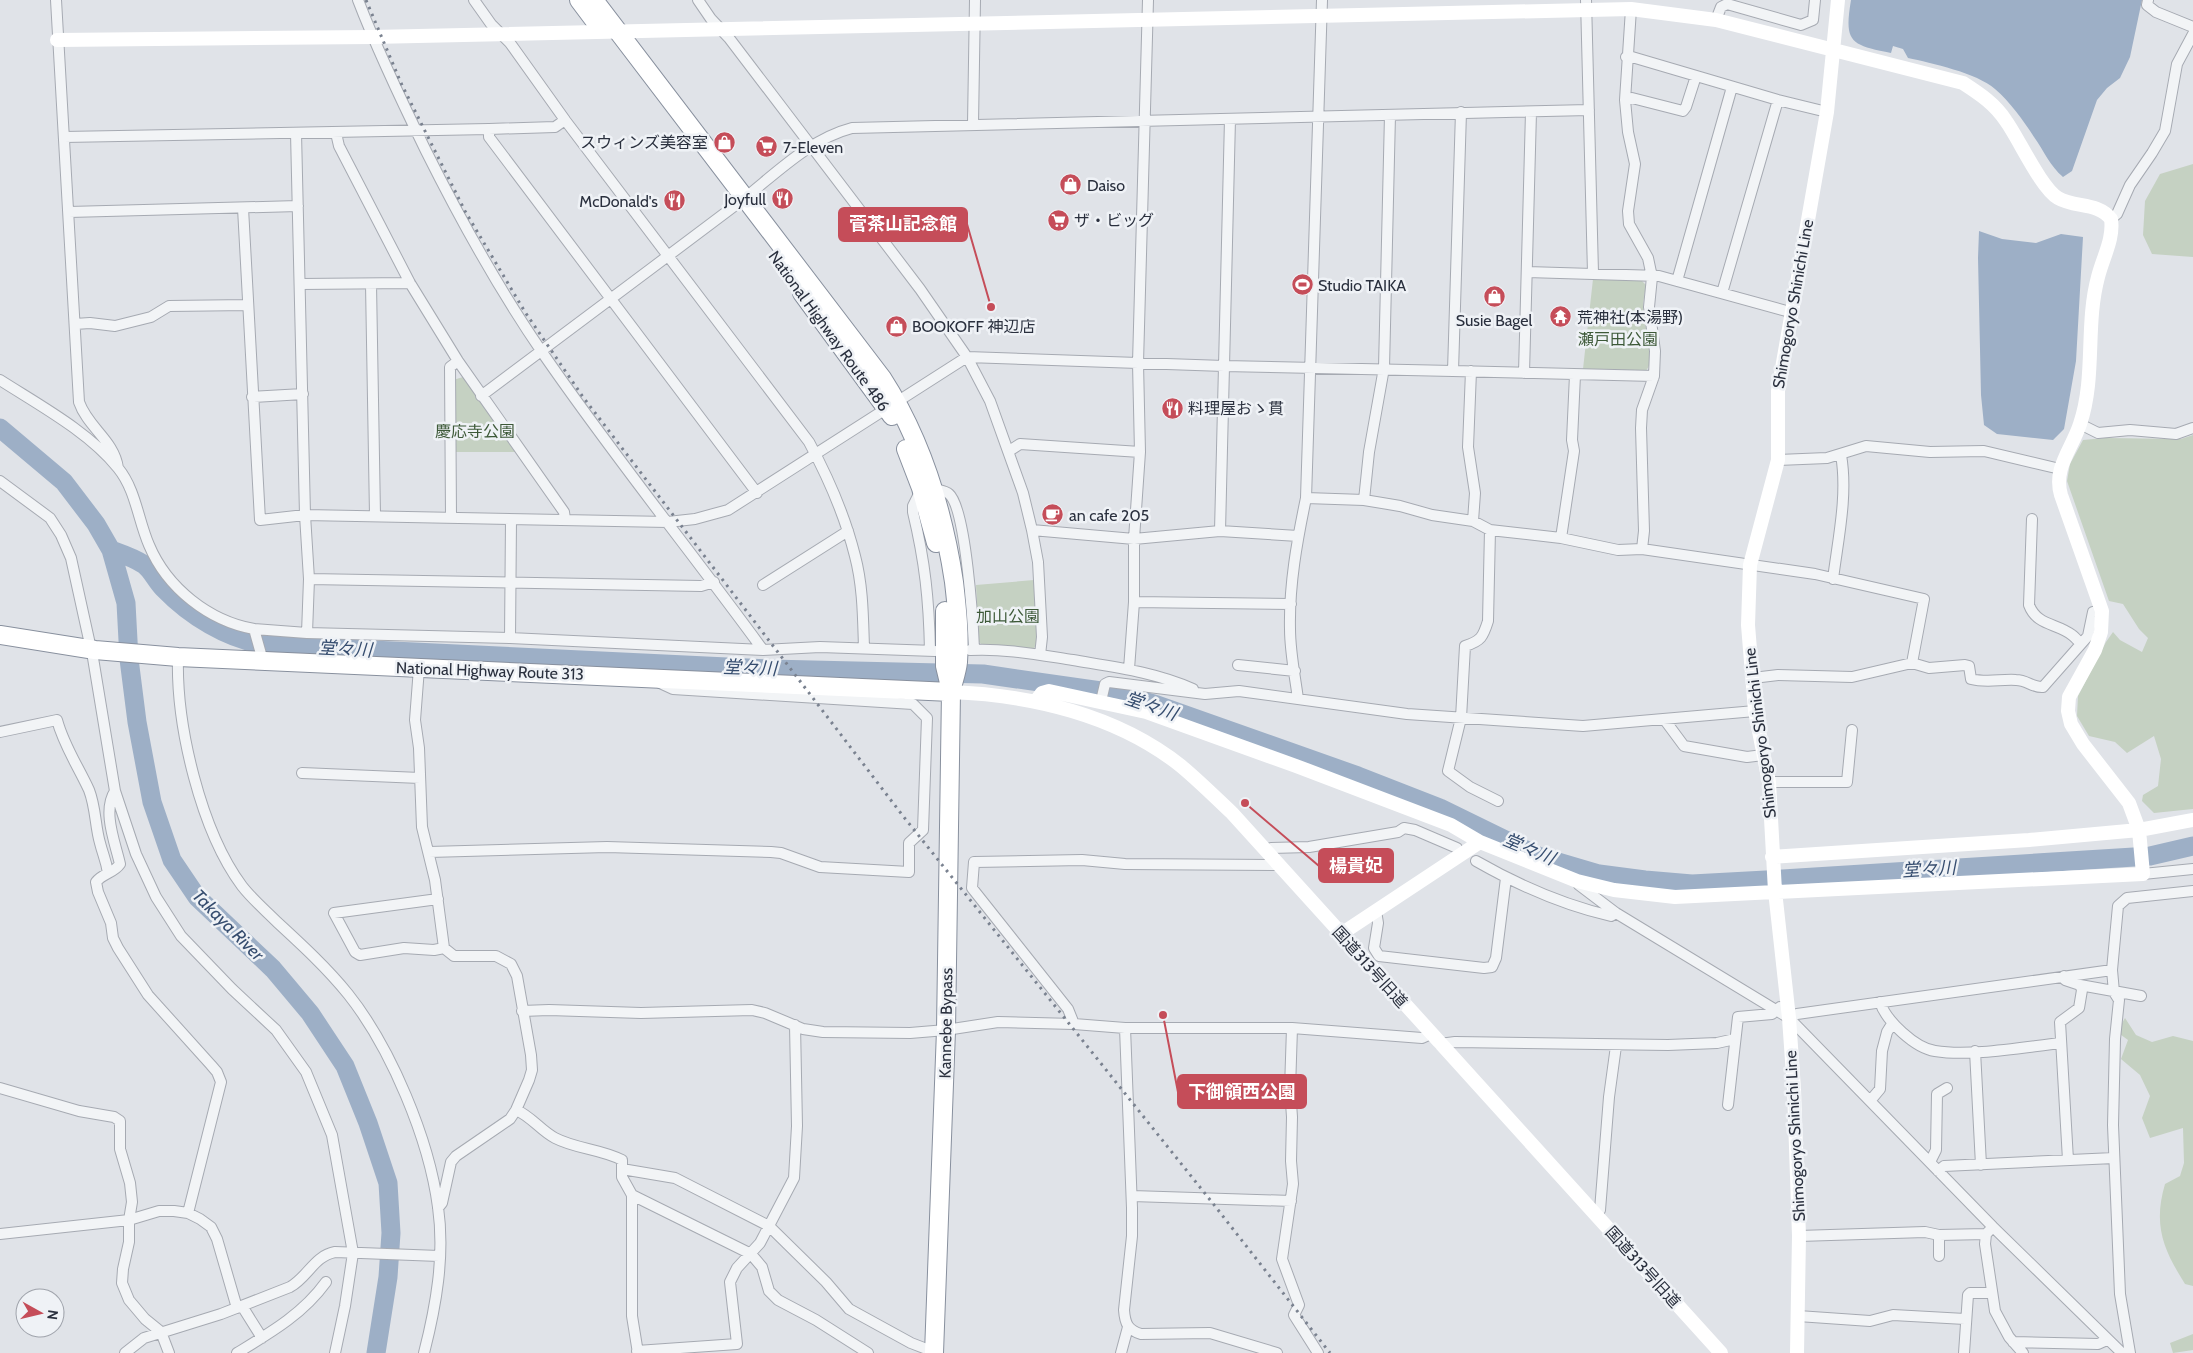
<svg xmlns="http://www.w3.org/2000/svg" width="2193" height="1353" viewBox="0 0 2193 1353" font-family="Cabin,'Noto Sans JP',sans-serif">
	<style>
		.green { fill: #c5d1c2 }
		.water { fill: #9dafc6 }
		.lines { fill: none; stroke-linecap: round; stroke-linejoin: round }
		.river { stroke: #9dafc6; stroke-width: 19 }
		.street-casing { stroke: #a6aab2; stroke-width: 12 }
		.highway-casing { stroke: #88909e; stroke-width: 20 }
		.street { stroke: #f2f4f6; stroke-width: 10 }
		.secondary { stroke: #fff; stroke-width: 14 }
		.highway { stroke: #fff; stroke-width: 18 }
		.rail { stroke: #7a8290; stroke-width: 3; stroke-dasharray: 2.5 5; stroke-linecap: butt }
		.labels { text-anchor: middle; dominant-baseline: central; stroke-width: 5; stroke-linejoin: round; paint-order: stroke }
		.poi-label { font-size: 16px; fill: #2a303e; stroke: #eff2f6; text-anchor: start }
		.street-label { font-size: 16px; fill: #2a303e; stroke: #eff2f6 }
		.park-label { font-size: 16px; fill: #3d5938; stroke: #eff2f6 }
		.water-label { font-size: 18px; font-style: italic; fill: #364d6f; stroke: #eff2f6 }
		.leader { fill: none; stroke: #c54d59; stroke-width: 2 }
		.callout-dot { fill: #c54d59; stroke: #eff2f6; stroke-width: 2 }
		.callout { fill: #c54d59; stroke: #c54d59; stroke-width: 2 }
		.callout-label { font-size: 18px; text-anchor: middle; font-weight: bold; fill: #fff }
	</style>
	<rect width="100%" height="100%" fill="#e0e3e8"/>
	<path class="green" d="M2193 164V257L2152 254 2143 235 2145 201 2160 174Z
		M1593 279 1641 280 1646 285C1645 292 1643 301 1643 309 1643 330 1659 352 1646 371L1583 369Z
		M463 377 515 452H455L453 380Z
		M2193 435V809L2154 813 2142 801 2143 795 2158 786 2161 759 2154 736 2127 753 2115 742 2089 736 2077 716 2078 696 2106 642 2113 632 2120 640 2142 652 2148 638 2139 629 2123 604 2109 601 2067 481 2070 464 2083 440 2105 438 2181 439Z
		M1034 580 1038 643 1031 652 984 647 979 642 976 585Z
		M2125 1018 2136 1035 2152 1042 2173 1036 2193 1041V1286L2185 1284C2163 1249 2153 1225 2165 1184L2180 1176 2184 1163 2183 1128 2150 1138 2142 1118 2150 1096 2140 1075 2121 1059 2128 1040 2117 1032Z
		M2193 1334V1350L2173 1353 2170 1343Z"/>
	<path class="water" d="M1851 0H2142L2130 57 2120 78 2107 88 2097 100 2072 171 2063 177C2050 166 2044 151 2034 137 2023 120 2010 102 1995 89 1977 73 1931 63 1908 58L1903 49 1893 46 1891 53C1850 45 1844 42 1851 0Z
		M1979 231 2002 239 2036 243 2061 234 2083 237 2076 361 2064 429 2053 440 1997 434 1984 425 1981 395 1978 258Z"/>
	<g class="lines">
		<path class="river" d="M0 428 64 482 96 524 111 550 126 603 129 659 137 722 152 802 172 860 197 897 273 969 310 1013 345 1066 368 1123 388 1183 391 1233 388 1277 376 1353
			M111 550C122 554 134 558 143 564 151 569 156 581 163 588 190 616 227 639 266 645L770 669 983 674 1115 693 1157 705 1358 776 1440 808 1538 856 1599 874 1645 880 1692 884 1766 880 2150 856 2193 846"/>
		<defs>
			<path id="street" d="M56 0 79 402C88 428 114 440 118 468
				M358 0C378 52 402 102 426 151 461 221 498 288 542 352 612 454 690 550 763 650
				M474 0 491 24 510 43 565 120 809 442C829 479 845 516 855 556 863 586 863 618 864 648
				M698 0 711 19 729 38 920 289 967 357 990 401 1023 493 1032 530 1038 562 1042 637 1040 655
				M1586 0 1593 273
				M2148 0 2147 5 2156 12 2193 27
				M1631 9 1625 100 1628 132 1635 164 1628 211 1629 224 1648 258 1652 277 1649 307 1655 351 1654 376 1642 410 1641 428 1644 531 1642 549
				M1716 20 1721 7 1727 4 1801 25 1813 20 1815 0
				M1626 57H1632L1778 100 1827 112
				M1625 100 1632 98 1683 111 1686 107 1696 76
				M973 124 975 0
				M489 129V137L757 493
				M296 133 305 515 309 579 307 633
				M336 133 339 146 410 283 458 361 564 512 565 519
				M64 137 489 129 555 127 565 120
				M243 208 260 520 305 515 668 522 695 519 728 510 967 357 1224 366 1453 371 1461 112
				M69 212 298 206
				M2111 219 2117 214 2130 185 2152 153 2165 131 2177 64 2193 34
				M1527 272 1659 276 1790 312
				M1677 281 1732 87
				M301 284 410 283
				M371 284 375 515
				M1722 293 1778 100
				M75 324 90 323 115 326 151 317 169 306 248 305
				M1453 371 1654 376
				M1471 371 1468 447 1475 493 1473 521
				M1524 373 1531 112
				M0 380C39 405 89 432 118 468 136 490 138 520 149 545 167 588 209 621 254 629L263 661
				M481 396C566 333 649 270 733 207 771 179 806 140 852 128L1589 110
				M252 397 303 394
				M2080 424 2098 433 2130 430 2176 434 2193 428
				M1009 451 1020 444 1140 452
				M1778 460 1827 458 1866 446 1930 452 1984 451 2060 469
				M0 481 50 518 61 535 71 558 93 658 115 791 136 854 156 897 181 936 232 989 276 1030 306 1072 332 1135 353 1253 345 1306 335 1353
				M935 489C939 490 946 491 949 494 966 508 973 624 974 649
				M920 492 913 506V512C925 562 929 600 930 651
				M1306 498 1364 500 1400 506 1432 515 1473 521 1490 530 1561 538 1618 550 1642 549 1815 574 1924 599 1912 663 1852 677 1778 675 1753 678
				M1364 500 1369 452 1384 368 1390 115
				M451 517 450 367 458 361
				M2032 519 2029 605C2037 626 2057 623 2072 635 2075 637 2078 641 2081 644
				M1032 530 1134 539 1220 531 1298 536
				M1490 530 1488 621C1483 637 1481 641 1465 646L1461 718 1448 771 1470 787 1498 801
				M1220 531 1230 119
				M1561 538 1574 451 1572 440 1575 375
				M309 579 701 586 714 582
				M1833 579C1838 539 1848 495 1841 455
				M763 585 848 531
				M1134 602 1291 604
				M254 629 307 633 510 638 763 650 820 647 935 651
				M510 638 511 520
				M970 650C1004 648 1040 655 1073 660 1114 667 1155 672 1193 689
				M178 657C176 726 201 831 242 886 252 899 265 910 277 922 302 945 327 968 348 994 391 1048 429 1139 438 1207 445 1256 436 1306 424 1353
				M1912 663 1929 668 1965 665 1969 666 1971 679C1986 683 2001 679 2016 680 2027 680 2033 688 2043 687L2088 636 2093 612 2102 611
				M1238 665 1295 671
				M419 668 415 720 419 748 422 827 435 880 444 948 454 956H496L511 964 517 976 531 1055 532 1070 529 1080 516 1110 510 1119 456 1156 451 1162 442 1203 438 1208
				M1129 669 1134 602V539L1140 452 1138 363 1148 0
				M1298 699C1295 676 1290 652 1290 629 1289 585 1297 541 1306 498L1322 0
				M1101 701 1105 684 1109 682 1205 694 1239 691 1407 714 1583 726 1755 711
				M1664 719 1684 746 1747 757 1763 755
				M0 732 57 720C64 746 78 766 89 790 96 808 95 826 100 843 103 855 106 860 108 873
				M302 773 420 778
				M1769 782H1847L1852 730
				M115 791C102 811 115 842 120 864 114 873 103 873 96 882L98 892 111 923 113 938 118 948 148 995 211 1065 217 1072 221 1082 188 1213
				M429 852 607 847 771 852 781 853 820 867 909 872V843L923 830 927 718 913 704 673 689 660 683
				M1267 852 1271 848 1309 847 1398 832 1404 828 1415 830 1457 848
				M1476 861C1518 885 1563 905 1611 916L1616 913
				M2143 874 2193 869
				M1577 881 1579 885 1616 913 1789 1018 1993 1227 2122 1353
				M438 899 334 913 355 952 360 955 404 948 434 950 444 948
				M1376 911 1378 923 1374 948 1379 956 1484 968 1492 967 1496 958 1506 878
				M2064 976 2065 980 2080 985 2082 990 2079 1008 2060 1022 2068 1160
				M2080 985 2141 996
				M1880 1002C1886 1021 1915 1048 1935 1051 1970 1057 2024 1047 2061 1043
				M522 1011 549 1010 641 1013 752 1010 765 1013 803 1029 823 1032 910 1033 946 1030 998 1022 1074 1024 1125 1028H1292L1422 1038 1431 1034
				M1789 1018 1797 1014 2112 970
				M1074 1024 1068 1009 972 888 974 862 1082 860 1125 864 1278 865
				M1125 1028 1132 1208V1236L1124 1310C1125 1324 1128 1330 1141 1334L1210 1333 1277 1353
				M1292 1028 1290 1089 1292 1117 1291 1161 1293 1184 1282 1259 1299 1305 1294 1315 1318 1353
				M1440 1044 1455 1042 1668 1045 1717 1043 1735 1039
				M1975 1051 1981 1165
				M0 1088 79 1111 114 1117 120 1121V1149L130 1183 132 1202 129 1220V1242L123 1269 122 1283 129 1300 145 1319 161 1332 169 1353
				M1870 1101 1880 1089 1882 1051 1887 1032 1892 1024
				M1728 1105 1738 1017 1772 1014 1780 1007
				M516 1110C531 1116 541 1131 555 1138 576 1149 601 1149 622 1160V1177L632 1195V1316L638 1353
				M1930 1162 1936 1150 1937 1094 1947 1088
				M622 1169 675 1178 769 1226 826 1282 849 1309 911 1343 937 1353
				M1938 1171 1944 1166 2114 1158
				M632 1195 751 1254 762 1267 769 1291 778 1300 816 1320 868 1353
				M1132 1196 1291 1201
				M1596 1215 1600 1210 1609 1097 1616 1046
				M0 1234 129 1220 159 1211H174L188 1213 200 1219 211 1227 217 1239 237 1308
				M1986 1234 1985 1244 1995 1311 2009 1337 2023 1353
				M1939 1235V1256
				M1799 1236 1925 1232 1939 1235 1986 1234 1993 1227
				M242 1306 262 1338
				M1798 1316 1870 1321 1893 1315 1965 1319
				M2013 1342 2098 1344 2107 1340
				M637 1351 737 1344 730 1282 737 1268 760 1243 794 1178 797 1126 795 1025
				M125 1353 144 1338 221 1314 290 1287C308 1277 314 1256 335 1252L439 1256
				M237 1353C270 1333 303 1314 326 1282
				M1121 1353 1128 1327
				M1964 1353 1968 1295 1970 1293H1990
				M2130 1353 2120 1294 2113 1125 2115 1039 2119 1000 2114 992 2112 970 2118 906 2127 898 2193 891"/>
			<path id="highway" d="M579 0 597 24
				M594 0 882 378C922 440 943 509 954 582 957 608 960 635 958 662 957 672 953 682 951 692L946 1030 934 1353
				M802 293 892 416
				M906 449 921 488 936 543
				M945 611V666L950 687
				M0 635 95 650 178 657 951 692"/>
		</defs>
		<use href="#street" class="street-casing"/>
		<use href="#highway" class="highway-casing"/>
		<use href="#street" class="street"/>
		<path class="secondary" d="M57 40 372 37 1631 9 1716 20 1963 83C1980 94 1995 104 2006 121 2019 139 2041 188 2058 198 2075 208 2098 202 2111 219 2114 239 2103 257 2098 277 2085 325 2096 377 2080 424 2072 449 2053 468 2061 495L2102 611 2101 632 2095 650 2069 697 2068 711 2071 724 2083 744 2129 803 2139 830 2029 840 1772 857
			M951 692C1031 695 1117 715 1181 766 1199 781 1215 797 1232 813L1721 1353
			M1036 701 1042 693 1049 691 1146 712 1296 766 1451 825 1480 842 1577 881 1614 890 1675 897 2143 874 2139 830 2193 820
			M1341 934 1480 842
			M1797 1353 1799 1236 1794 1089 1789 1018 1775 891 1769 782 1755 711 1748 625 1750 565 1778 460V391L1827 112 1838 0"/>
		<use href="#highway" class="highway"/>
		<path class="rail" d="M366 0 401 83 465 211 525 312 583 397 903 816 1211 1201 1330 1353"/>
	</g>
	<defs>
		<symbol id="shop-disc" viewBox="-11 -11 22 22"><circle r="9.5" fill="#c54d59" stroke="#eff2f6"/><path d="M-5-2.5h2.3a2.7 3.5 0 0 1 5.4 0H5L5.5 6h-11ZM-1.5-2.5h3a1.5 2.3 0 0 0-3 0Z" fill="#fff"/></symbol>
		<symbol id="supermarket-disc" viewBox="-11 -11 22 22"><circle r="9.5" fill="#c54d59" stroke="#eff2f6"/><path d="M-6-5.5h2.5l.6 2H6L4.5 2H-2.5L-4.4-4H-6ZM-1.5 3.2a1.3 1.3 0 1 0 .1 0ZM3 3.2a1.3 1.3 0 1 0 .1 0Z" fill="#fff"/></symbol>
		<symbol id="restaurant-disc" viewBox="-11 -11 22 22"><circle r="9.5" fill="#c54d59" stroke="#eff2f6"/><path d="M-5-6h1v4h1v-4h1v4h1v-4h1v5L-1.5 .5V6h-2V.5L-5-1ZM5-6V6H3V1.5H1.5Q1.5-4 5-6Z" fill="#fff"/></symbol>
		<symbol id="stadium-disc" viewBox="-11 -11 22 22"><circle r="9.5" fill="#c54d59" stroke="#eff2f6"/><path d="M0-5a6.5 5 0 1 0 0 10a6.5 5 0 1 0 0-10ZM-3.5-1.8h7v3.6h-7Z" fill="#fff"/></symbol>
		<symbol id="temple-disc" viewBox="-11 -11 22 22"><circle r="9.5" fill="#c54d59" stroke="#eff2f6"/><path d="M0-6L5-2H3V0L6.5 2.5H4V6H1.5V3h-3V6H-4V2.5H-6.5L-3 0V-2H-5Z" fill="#fff"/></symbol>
		<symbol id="cafe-disc" viewBox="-11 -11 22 22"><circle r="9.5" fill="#c54d59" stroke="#eff2f6"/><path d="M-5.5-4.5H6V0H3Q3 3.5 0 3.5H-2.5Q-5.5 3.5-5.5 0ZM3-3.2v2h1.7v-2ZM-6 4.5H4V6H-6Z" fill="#fff"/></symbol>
	</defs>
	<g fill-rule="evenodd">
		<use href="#shop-disc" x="712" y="130" width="25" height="25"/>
		<use href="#supermarket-disc" x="754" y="134" width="25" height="25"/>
		<use href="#shop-disc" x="1058" y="172" width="25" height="25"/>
		<use href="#restaurant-disc" x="770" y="186" width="25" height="25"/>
		<use href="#restaurant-disc" x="662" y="188" width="25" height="25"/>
		<use href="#supermarket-disc" x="1046" y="208" width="25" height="25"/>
		<use href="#stadium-disc" x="1290" y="272" width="25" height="25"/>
		<use href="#shop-disc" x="1482" y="284" width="25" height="25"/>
		<use href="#temple-disc" x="1548" y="304" width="25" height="25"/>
		<use href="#shop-disc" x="884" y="314" width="25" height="25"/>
		<use href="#restaurant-disc" x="1160" y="396" width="25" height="25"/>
		<use href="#cafe-disc" x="1040" y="502" width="25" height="25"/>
	</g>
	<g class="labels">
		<g class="poi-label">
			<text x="708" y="142" text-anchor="end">スウィンズ美容室</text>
			<text x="783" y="147">7-Eleven</text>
			<text x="1087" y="185">Daiso</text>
			<text x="766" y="199" text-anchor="end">Joyfull</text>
			<text x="658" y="201" text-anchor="end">McDonald's</text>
			<text x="1074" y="220">ザ・ビッグ</text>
			<text x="1318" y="285">Studio TAIKA</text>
			<text x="1577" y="317">荒神社(本湯野)</text>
			<text x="1494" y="320" text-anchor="middle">Susie Bagel</text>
			<text x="912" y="326">BOOKOFF 神辺店</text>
			<text x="1188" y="408">料理屋おゝ貫</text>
			<text x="1069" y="515">an cafe 205</text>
		</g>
		<g class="street-label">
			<text transform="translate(1793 304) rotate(-80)">Shimogoryo Shinichi Line</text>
			<text transform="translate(829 331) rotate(54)">National Highway Route 486</text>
			<text transform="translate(490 671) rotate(2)">National Highway Route 313</text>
			<text transform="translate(1760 733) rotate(-97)">Shimogoryo Shinichi Line</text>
			<text transform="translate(1370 967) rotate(48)">国道313号旧道</text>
			<text transform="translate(946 1023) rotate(-89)">Kannebe Bypass</text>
			<text transform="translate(1795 1136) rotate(-93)">Shimogoryo Shinichi Line</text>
			<text transform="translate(1643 1267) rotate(48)">国道313号旧道</text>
		</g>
		<g class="park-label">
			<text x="1618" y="339">瀬戸田公園</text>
			<text x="475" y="431">慶応寺公園</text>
			<text x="1008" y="616">加山公園</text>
		</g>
		<g class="water-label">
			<text transform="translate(345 649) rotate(3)">堂々川</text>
			<text transform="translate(750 668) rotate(2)">堂々川</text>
			<text transform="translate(1151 706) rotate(19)">堂々川</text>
			<text transform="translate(1529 849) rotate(23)">堂々川</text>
			<text transform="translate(1929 869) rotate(-3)">堂々川</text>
			<text transform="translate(228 925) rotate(45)">Takaya River</text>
		</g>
	</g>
	<path class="leader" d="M991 307L967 224M1245 803L1319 866M1163 1015L1178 1092"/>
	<g class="callout-dot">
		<circle cx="991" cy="307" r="5"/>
		<circle cx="1245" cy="803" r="5"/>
		<circle cx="1163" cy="1015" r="5"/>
	</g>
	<g class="callout">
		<rect x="839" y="208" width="128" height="33" rx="5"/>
		<rect x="1319" y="849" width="74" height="33" rx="5"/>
		<rect x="1178" y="1075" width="128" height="33" rx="5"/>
	</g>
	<g class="callout-label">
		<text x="903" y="230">菅茶山記念館</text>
		<text x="1356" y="872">楊貴妃</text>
		<text x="1242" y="1098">下御領西公園</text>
	</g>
	<g transform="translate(40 1313) rotate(98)"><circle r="24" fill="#eff2f6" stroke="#a0a4ac"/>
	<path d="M0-4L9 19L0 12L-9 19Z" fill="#c54d59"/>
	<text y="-8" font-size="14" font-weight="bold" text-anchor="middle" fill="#2a303e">N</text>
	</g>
</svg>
